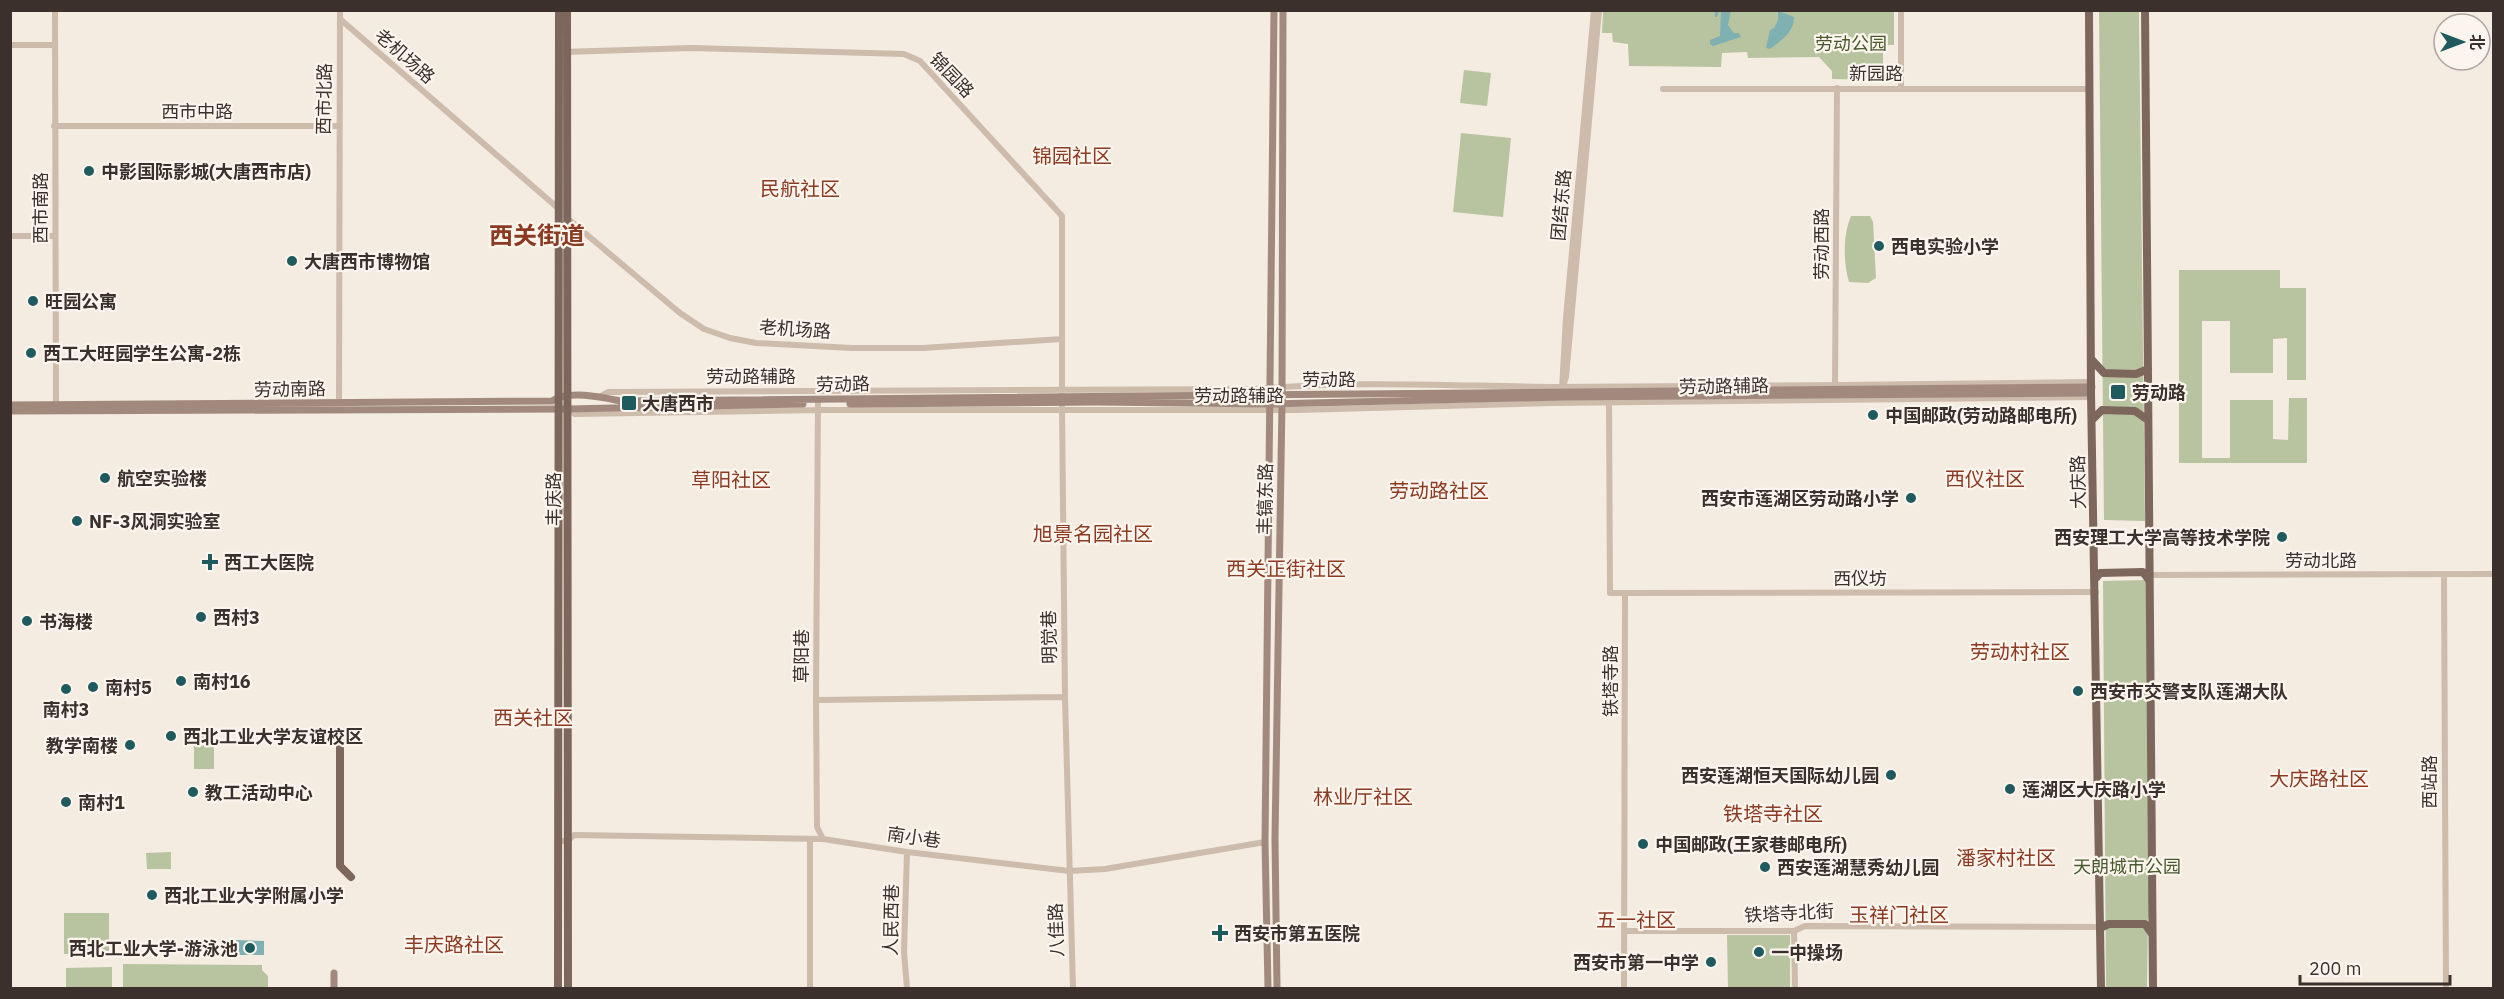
<svg xmlns="http://www.w3.org/2000/svg" width="2504" height="999" viewBox="0 0 2504 999" font-family="'IBM Plex Sans','Noto Sans SC',sans-serif">
	<style>
		.green { fill: #b8c4a0 }
		.water { fill: #7fb0b2 }
		.lines { fill: none; stroke-linecap: round; stroke-linejoin: round }
		.tertiary { stroke: #cdbbac; stroke-width: 6 }
		.secondary { stroke: #a18a7d; stroke-width: 7 }
		.primary { stroke: #7d675c; stroke-width: 8 }
		.poi-dot { fill: #1f5a5e; stroke: #fbf5ee; stroke-width: 2 }
		.labels { text-anchor: middle; dominant-baseline: central; stroke-width: 4.5; stroke-linejoin: round; paint-order: stroke }
		.park-label { font-size: 18px; fill: #4a5a2e; stroke: #fbf5ee }
		.street-label { font-size: 18px; fill: #3b302b; stroke: #fbf5ee }
		.poi-label { font-size: 18px; font-weight: bold; fill: #3b302b; stroke: #fbf5ee; text-anchor: start }
		.neighbourhood-label { font-size: 20px; fill: #8c3b22; stroke: #fbf5ee }
		.district-label { font-size: 24px; font-weight: bold; fill: #8c3b22; stroke: #fbf5ee }
	</style>
	<rect width="100%" height="100%" fill="#f4ebe1"/>
	<path class="green" d="M1603 11H1894V45H1883V80L1832 79V71L1819 57 1748 58 1747 52 1722 53 1721 67 1629 66 1628 44 1613 42 1612 33H1602Z
		M2099 11H2139L2145 521 2104 520Z
		M1464 70 1491 73 1487 106 1460 103Z
		M1461 133 1511 138 1503 217 1453 212Z
		M1851 216H1870L1873 222 1876 278 1868 283 1849 282C1843 262 1843 235 1851 216Z
		M2179 270H2280V288H2306V380H2287V338L2273 339V373H2230V321H2202V458H2230V400H2273V439L2288 440 2289 398H2307V463H2179Z
		M2146 580 2150 915 2148 919 2147 988H2106L2103 581Z
		M194 729H214V769H194Z
		M171 852V869H147L146 853Z
		M64 913H109V955L64 954Z
		M1727 935H1790V988H1728Z
		M123 964 262 965V970L268 976V988H123Z
		M112 967V988H66V968Z"/>
	<path class="water" d="M1715 11H1731L1728 25 1734 33H1739L1741 37 1713 46 1710 44V40L1720 36 1721 11H1719L1717 17H1715Z
		M1778 11 1794 17C1794 33 1781 40 1770 49L1766 48 1770 30 1774 28 1778 20Z
		M236 940 264 941V955H236Z"/>
	<g class="lines">
		<path class="tertiary" d="M55 10 56 405
			M1901 10V88
			M340 19 559 209
			M10 45H54
			M563 52 691 48 904 54 920 61 1062 216V393
			M1663 89H2090
			M54 126H339
			M567 218 680 313 704 329 730 338 756 343 852 348H923L1062 339
			M10 236H55
			M1564 383 1566 377 1599 10
			M1835 388 1837 88
			M1562 389 1566 318 1594 10
			M599 397 608 392 1255 389C1354 380 1453 386 1553 387 1733 387 1912 384 2092 382
			M818 399 816 700 1065 697
			M1609 399 1610 593 2096 592
			M339 403 340 10
			M1062 407 1065 697 1073 988
			M568 409 575 414 818 410H1298L1552 403 2092 397
			M2149 575 2494 574
			M2444 575 2446 988
			M816 700 817 827 823 839
			M810 840V988
			M558 841H568L574 835 823 839 907 852 1069 871 1105 869 1265 842
			M907 852 904 952 907 988
			M1624 931H1794L1805 926 2100 927
			M1794 931 1795 988
			M1624 988 1625 595"/>
		<path class="secondary" d="M850 404 1097 402 1270 404 1562 397 2091 393
			M10 405 552 401C569 390 601 397 620 401L2092 387
			M10 411 568 409 803 404
			M334 973V988
			M1268 988 1265 842 1274 10
			M1277 988 1275 839 1282 402 1283 10"/>
		<path class="primary" d="M567 10 568 988
			M2089 10 2091 393 2101 988
			M2145 10 2153 988
			M2092 360 2104 373 2136 374 2148 369
			M2092 420 2102 410 2135 411 2148 420
			M2096 578 2100 573 2143 572 2149 580
			M340 742V866L351 877
			M2100 928 2109 924H2145L2152 934
			M558 988 559 10"/>
	</g>
	<g class="poi-dot">
		<circle cx="89" cy="171" r="6"/>
		<circle cx="1879" cy="246" r="6"/>
		<circle cx="292" cy="261" r="6"/>
		<circle cx="33" cy="301" r="6"/>
		<circle cx="31" cy="353" r="6"/>
		<rect x="2110" y="384" width="16" height="16" rx="3"/>
		<rect x="621" y="395" width="16" height="16" rx="3"/>
		<circle cx="1873" cy="415" r="6"/>
		<circle cx="105" cy="478" r="6"/>
		<circle cx="1911" cy="498" r="6"/>
		<circle cx="77" cy="521" r="6"/>
		<circle cx="2282" cy="537" r="6"/>
		<path d="M207 553h6v6h6v6h-6v6h-6v-6h-6v-6h6z"/>
		<circle cx="201" cy="617" r="6"/>
		<circle cx="27" cy="621" r="6"/>
		<circle cx="181" cy="681" r="6"/>
		<circle cx="93" cy="687" r="6"/>
		<circle cx="66" cy="689" r="6"/>
		<circle cx="2078" cy="691" r="6"/>
		<circle cx="171" cy="736" r="6"/>
		<circle cx="130" cy="745" r="6"/>
		<circle cx="1891" cy="775" r="6"/>
		<circle cx="2010" cy="789" r="6"/>
		<circle cx="193" cy="792" r="6"/>
		<circle cx="66" cy="802" r="6"/>
		<circle cx="1643" cy="844" r="6"/>
		<circle cx="1765" cy="867" r="6"/>
		<circle cx="152" cy="895" r="6"/>
		<path d="M1217 924h6v6h6v6h-6v6h-6v-6h-6v-6h6z"/>
		<circle cx="250" cy="948" r="6"/>
		<circle cx="1759" cy="952" r="6"/>
		<circle cx="1711" cy="962" r="6"/>
	</g>
	<g class="labels">
		<g class="park-label">
			<text x="1851" y="43">劳动公园</text>
			<text x="2127" y="866">天朗城市公园</text>
		</g>
		<g class="street-label">
			<text transform="translate(405 56) rotate(41)">老机场路</text>
			<text x="1876" y="73">新园路</text>
			<text transform="translate(952 75) rotate(46)">锦园路</text>
			<text transform="translate(324 99) rotate(-89)">西市北路</text>
			<text x="197" y="111">西市中路</text>
			<text transform="translate(1561 205) rotate(-85)">团结东路</text>
			<text transform="translate(40 208) rotate(-90)">西市南路</text>
			<text transform="translate(1821 244) rotate(-90)">劳动西路</text>
			<text transform="translate(795 329) rotate(4)">老机场路</text>
			<text x="751" y="376">劳动路辅路</text>
			<text x="1329" y="379">劳动路</text>
			<text transform="translate(843 384) rotate(-1)">劳动路</text>
			<text transform="translate(1724 386) rotate(-1)">劳动路辅路</text>
			<text transform="translate(290 389) rotate(-1)">劳动南路</text>
			<text x="1239" y="395">劳动路辅路</text>
			<text transform="translate(2078 482) rotate(-91)">大庆路</text>
			<text transform="translate(553 499) rotate(-90)">丰庆路</text>
			<text transform="translate(1265 499) rotate(-89)">丰镐东路</text>
			<text x="2321" y="560">劳动北路</text>
			<text x="1860" y="578">西仪坊</text>
			<text transform="translate(1049 637) rotate(-91)">明觉巷</text>
			<text transform="translate(801 656) rotate(-90)">草阳巷</text>
			<text transform="translate(1610 681) rotate(-90)">铁塔寺路</text>
			<text transform="translate(2429 782) rotate(-90)">西站路</text>
			<text transform="translate(914 837) rotate(8)">南小巷</text>
			<text transform="translate(1789 913) rotate(-3)">铁塔寺北街</text>
			<text transform="translate(891 920) rotate(-89)">人民西巷</text>
			<text transform="translate(1056 930) rotate(-92)">八佳路</text>
		</g>
		<g class="poi-label">
			<text x="101" y="171">中影国际影城(大唐西市店)</text>
			<text x="1891" y="246">西电实验小学</text>
			<text x="304" y="261">大唐西市博物馆</text>
			<text x="45" y="301">旺园公寓</text>
			<text x="43" y="353">西工大旺园学生公寓-2栋</text>
			<text x="2132" y="392">劳动路</text>
			<text x="642" y="403">大唐西市</text>
			<text x="1885" y="415">中国邮政(劳动路邮电所)</text>
			<text x="117" y="478">航空实验楼</text>
			<text x="1899" y="498" text-anchor="end">西安市莲湖区劳动路小学</text>
			<text x="89" y="521">NF-3风洞实验室</text>
			<text x="2270" y="537" text-anchor="end">西安理工大学高等技术学院</text>
			<text x="224" y="562">西工大医院</text>
			<text x="213" y="617">西村3</text>
			<text x="39" y="621">书海楼</text>
			<text x="193" y="681">南村16</text>
			<text x="105" y="687">南村5</text>
			<text x="2090" y="691">西安市交警支队莲湖大队</text>
			<text x="66" y="709" text-anchor="middle">南村3</text>
			<text x="183" y="736">西北工业大学友谊校区</text>
			<text x="118" y="745" text-anchor="end">教学南楼</text>
			<text x="1879" y="775" text-anchor="end">西安莲湖恒天国际幼儿园</text>
			<text x="2022" y="789">莲湖区大庆路小学</text>
			<text x="205" y="792">教工活动中心</text>
			<text x="78" y="802">南村1</text>
			<text x="1655" y="844">中国邮政(王家巷邮电所)</text>
			<text x="1777" y="867">西安莲湖慧秀幼儿园</text>
			<text x="164" y="895">西北工业大学附属小学</text>
			<text x="1234" y="933">西安市第五医院</text>
			<text x="238" y="948" text-anchor="end">西北工业大学-游泳池</text>
			<text x="1771" y="952">一中操场</text>
			<text x="1699" y="962" text-anchor="end">西安市第一中学</text>
		</g>
		<g class="neighbourhood-label">
			<text x="1072" y="155">锦园社区</text>
			<text x="800" y="188">民航社区</text>
			<text x="1985" y="478">西仪社区</text>
			<text x="731" y="479">草阳社区</text>
			<text x="1439" y="490">劳动路社区</text>
			<text x="1093" y="533">旭景名园社区</text>
			<text x="1286" y="568">西关正街社区</text>
			<text x="2020" y="651">劳动村社区</text>
			<text x="533" y="717">西关社区</text>
			<text x="2319" y="778">大庆路社区</text>
			<text x="1363" y="796">林业厅社区</text>
			<text x="1773" y="813">铁塔寺社区</text>
			<text x="2006" y="857">潘家村社区</text>
			<text x="1899" y="914">玉祥门社区</text>
			<text x="1636" y="919">五一社区</text>
			<text x="454" y="944">丰庆路社区</text>
		</g>
		<g class="district-label">
			<text x="537" y="235">西关街道</text>
		</g>
	</g>
	<rect width="2504" height="999" fill="none" stroke="#3b302b" stroke-width="24"/>
	<g transform="translate(2462 42) rotate(90)"><circle r="28" fill="#fbf5ee" stroke="#aea6a0" stroke-width="1.5"/>
	<path d="M0-4.5L10 22L0 15L-10 22Z" fill="#1f5a5e"/>
	<text y="-9" font-size="16" font-weight="bold" text-anchor="middle" fill="#3b302b">北</text>
	</g>
	<path d="M2300 975v9h150v-9" fill="none" stroke="#3b302b" stroke-width="3"/>
	<text x="2309" y="975" font-size="18" fill="#3b302b" stroke="#fbf5ee" stroke-width="4.5" paint-order="stroke">200 m</text>
</svg>
